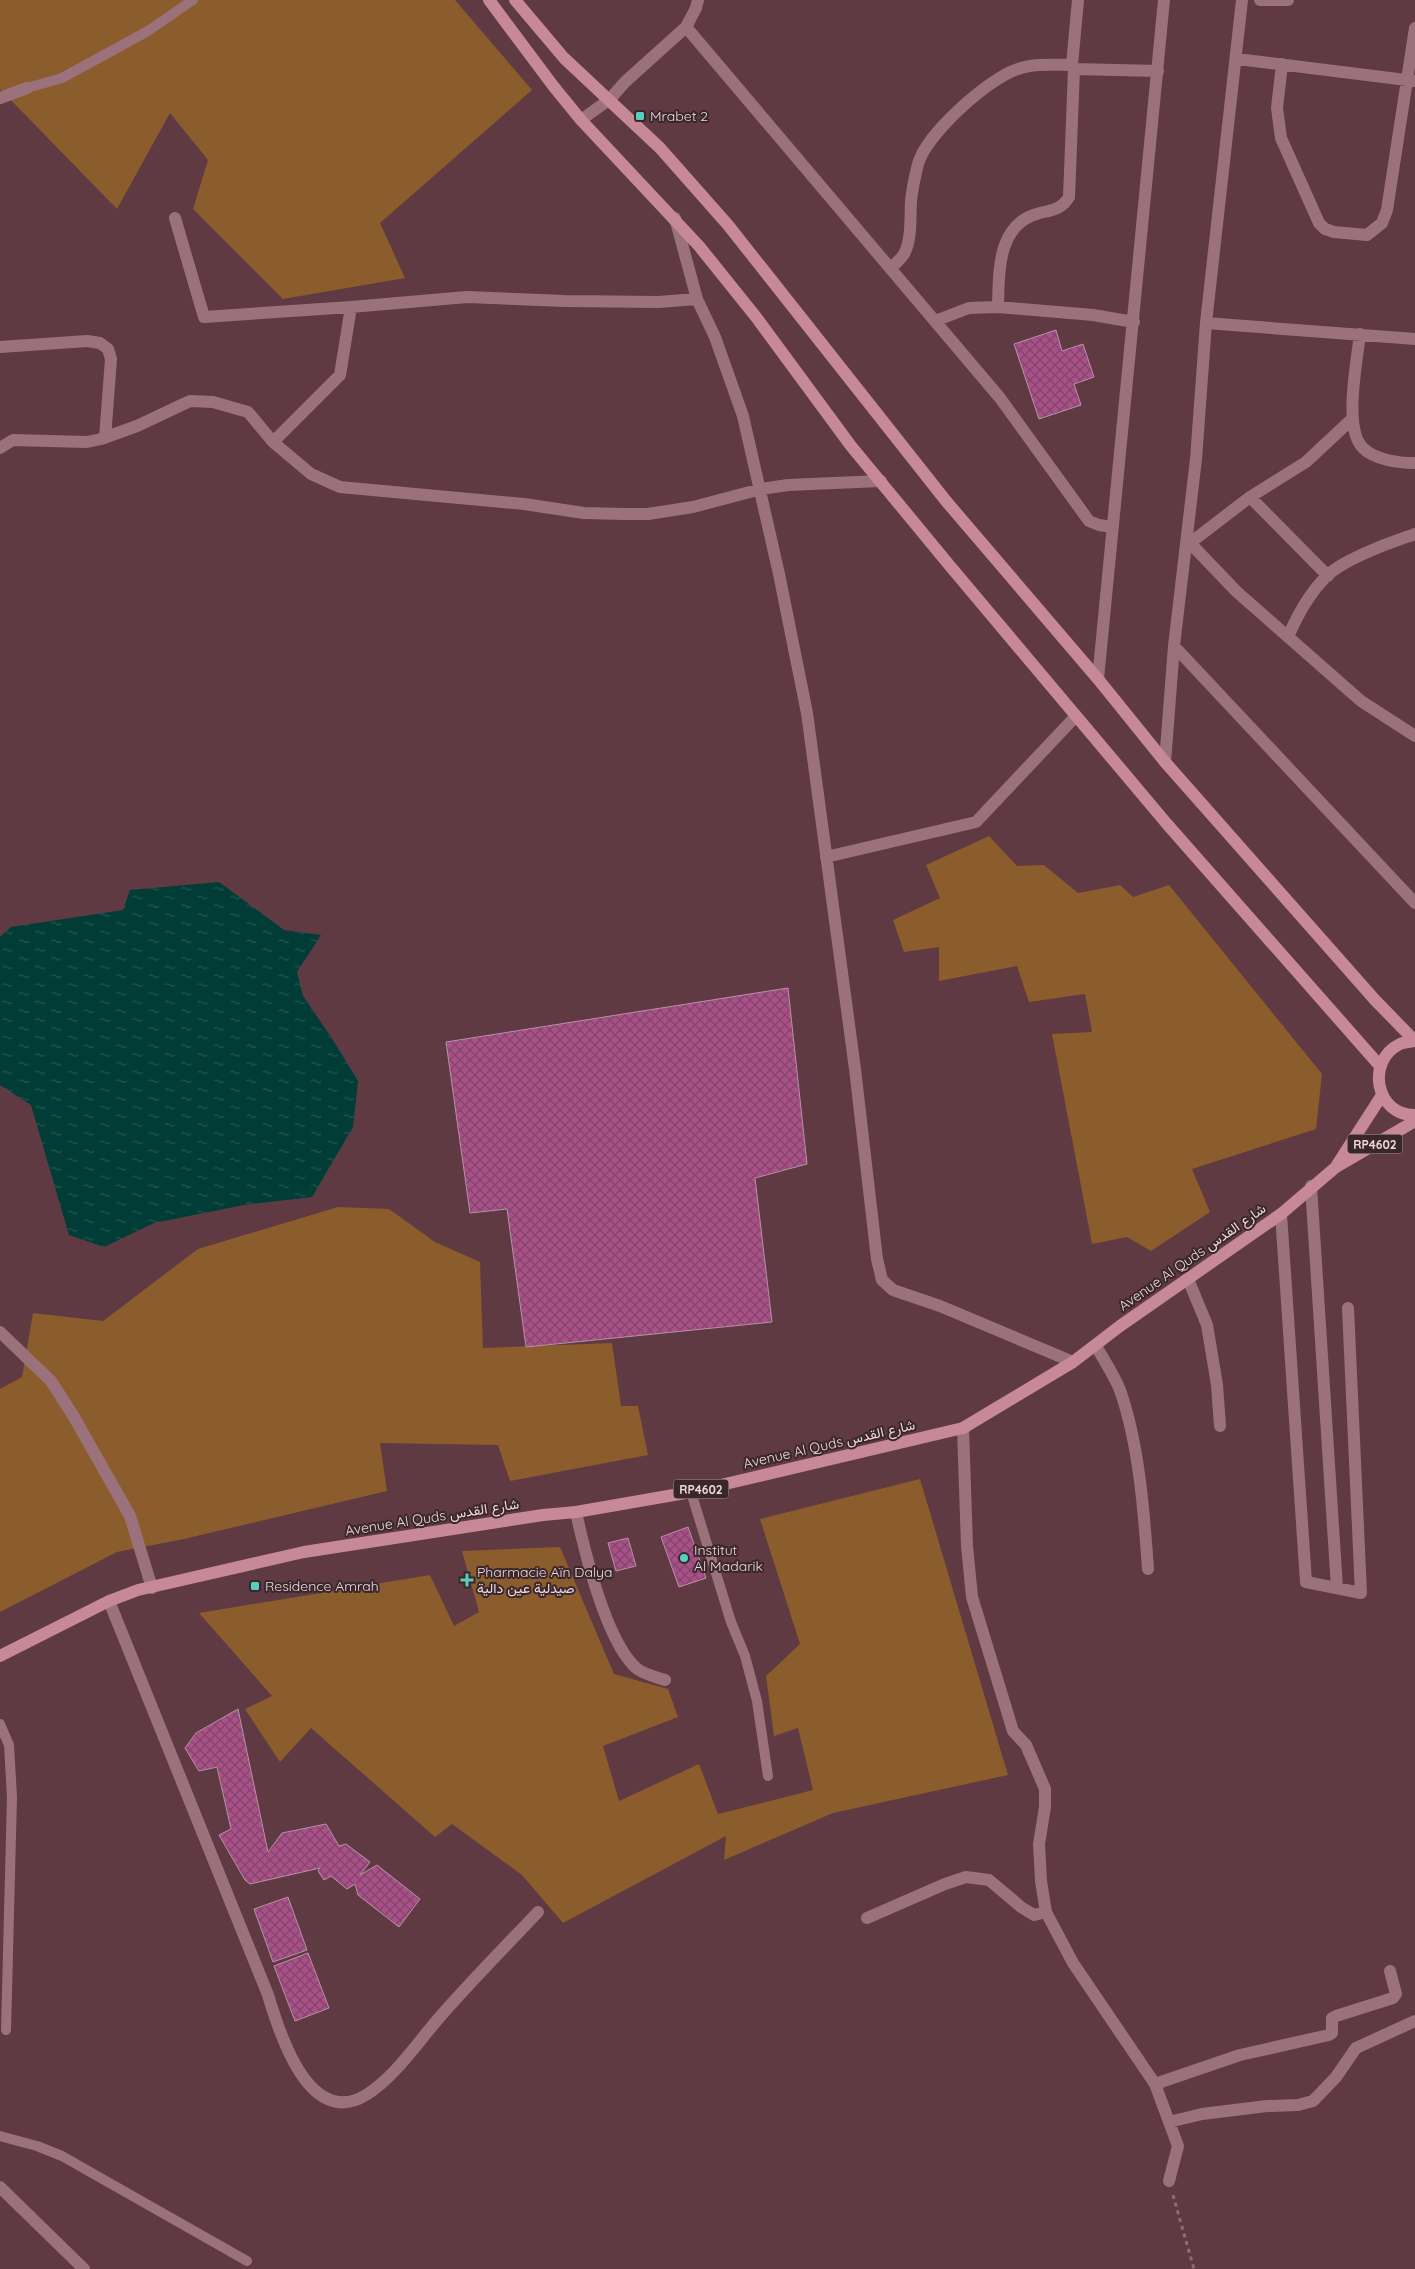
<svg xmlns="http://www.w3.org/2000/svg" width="1415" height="2269" viewBox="0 0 1415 2269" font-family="Quicksand,Vazirmatn,sans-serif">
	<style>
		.green { fill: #8b5c2c }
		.water { fill: url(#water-ripples) }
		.building { fill: url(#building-cross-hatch); stroke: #b792a7 }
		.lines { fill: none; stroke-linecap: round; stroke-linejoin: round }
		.path { stroke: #8d6d74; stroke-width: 3; stroke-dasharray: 4 4; stroke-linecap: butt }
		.lane { stroke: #9b727b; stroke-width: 10 }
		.street { stroke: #9b727b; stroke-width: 12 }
		.primary { stroke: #c78998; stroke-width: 12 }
		.poi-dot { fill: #59cebf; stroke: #39272b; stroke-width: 2 }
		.labels { text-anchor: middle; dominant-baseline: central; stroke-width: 4; stroke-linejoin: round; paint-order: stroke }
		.shield { fill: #39272b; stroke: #b8a2a7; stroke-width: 1 }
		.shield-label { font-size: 12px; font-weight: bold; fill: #efd7dc }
		.poi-label { font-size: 14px; fill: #efd7dc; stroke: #39272b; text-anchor: start }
		.street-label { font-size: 14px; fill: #efd7dc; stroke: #39272b }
	</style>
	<defs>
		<pattern id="water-ripples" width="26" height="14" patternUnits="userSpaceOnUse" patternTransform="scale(1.25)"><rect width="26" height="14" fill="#013c36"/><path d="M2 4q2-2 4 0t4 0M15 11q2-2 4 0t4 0" fill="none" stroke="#265752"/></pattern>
		<pattern id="building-cross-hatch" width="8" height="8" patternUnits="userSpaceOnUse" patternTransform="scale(1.25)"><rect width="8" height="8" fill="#ab4e89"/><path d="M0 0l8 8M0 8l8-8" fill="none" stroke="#7e4869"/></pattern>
	</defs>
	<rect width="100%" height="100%" fill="#5f3a43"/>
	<path class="green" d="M0 0H455L532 90 380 223 405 278 283 299 193 209 208 160 170 113 117 209 0 89Z
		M989 836 1017 866 1044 865 1078 893 1120 885 1133 897 1169 885 1322 1074 1316 1129 1192 1169 1210 1212 1151 1251 1127 1237 1092 1244 1052 1034 1092 1032 1085 994 1029 1002 1017 966 939 981V947L904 952 893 920 940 898 926 865Z
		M338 1207 389 1209 435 1242 480 1262 483 1348 612 1343 621 1406H638L648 1455 510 1481 498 1445 380 1443 387 1491 184 1539 117 1552 0 1612V1389L22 1377 33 1313 103 1321 198 1249Z
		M920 1479 1008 1775 833 1813 724 1860 726 1836 563 1923 522 1875 452 1824 435 1837 311 1728 280 1762 245 1709 272 1696 199 1613 430 1575 454 1626 479 1612 462 1551 560 1547 614 1674 668 1689 678 1717 603 1746 619 1801 699 1764 718 1814 813 1790 798 1728 774 1736 766 1676 800 1644 760 1519Z"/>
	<path class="water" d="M219 882 284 930 321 935 297 972 303 996 333 1040 358 1081 353 1127 312 1197 244 1205 154 1223 104 1247 69 1235 31 1105 0 1085V937L11 927 123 910 130 890Z"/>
	<path class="building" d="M1056 330 1062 351 1083 344 1094 377 1074 384 1081 405 1039 419 1014 344Z
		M788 988 807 1164 755 1178 772 1322 526 1347 507 1209 470 1213 446 1042Z
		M688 1527 706 1578 679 1587 661 1537Z
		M628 1538 636 1566 616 1571 608 1543Z
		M238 1709 268 1852 282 1833 326 1824 339 1846 346 1844 370 1862 360 1875 377 1865 420 1899 399 1927 358 1895 355 1884 347 1889 331 1876 324 1880 318 1871 320 1868 250 1884 245 1880 219 1835 231 1829 217 1767 199 1771 185 1748 196 1733Z
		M288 1897 307 1950 273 1962 254 1909Z
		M308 1953 329 2008 295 2021 274 1966Z"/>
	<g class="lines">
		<path class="path" d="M1173 2195 1194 2269"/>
		<path class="lane" d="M27 88 62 78 148 31 193 0
			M691 1492 731 1622 745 1656 757 1701 768 1776
			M0 1724 9 1745 12 1797 6 2030
			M0 2136 37 2146 62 2156 247 2261"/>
		<path class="street" d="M1260 0H1288
			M686 27 1000 398 1089 521 1099 525 1113 527
			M1237 59 1415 81
			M1282 64 1277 108 1281 138 1319 223 1325 229 1334 232 1367 235 1382 223 1387 210 1415 28
			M1072 65 1078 0
			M0 98 27 88
			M581 120 610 99 625 82 686 27 696 8 698 0
			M175 218 204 317 351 307 467 297 565 301 658 302 697 299
			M675 218 697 299 715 337 743 416 779 574 807 713 855 1069 877 1259 882 1280 893 1290 940 1306 1073 1362
			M891 268C895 264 901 259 904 254 912 239 910 218 911 202 912 189 915 176 918 164 926 134 989 78 1018 69 1035 63 1054 65 1072 65L1074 69
			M935 321 969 308 998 307
			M1134 322 1093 315 998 307C999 271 997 223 1040 213 1052 210 1062 209 1069 197L1074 69 1158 71
			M1206 323 1415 339
			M1360 334C1357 361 1343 429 1363 448 1375 460 1399 463 1415 463
			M0 347 87 341 100 343 108 349 111 359 105 438
			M273 442 340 375 351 307
			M0 448 13 440 87 442 101 439 137 426 190 401 213 402 248 412 273 442 311 474 340 487 524 504 584 513 624 514H648L693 507 761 489 788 485 881 481
			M1250 497 1328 576
			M1187 542 1190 543 1237 592 1361 701 1415 736
			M1190 543 1250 497 1306 462 1352 419
			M1288 637C1298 613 1317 579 1340 566 1363 552 1390 543 1415 534
			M1174 646 1415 903
			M1098 679 1164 0
			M1165 762 1174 646 1196 459 1206 323 1242 0
			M826 857 976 822 1076 716
			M1311 1186 1337 1588
			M1281 1214 1306 1582 1361 1593 1348 1308
			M1188 1279 1207 1325 1217 1385 1220 1426
			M0 1332 51 1381 74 1417 130 1516 152 1588
			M1096 1346C1104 1360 1114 1375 1120 1390 1139 1444 1144 1512 1148 1569
			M963 1428 967 1546 972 1597 1013 1731 1026 1745 1045 1789V1807L1039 1844 1041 1881 1046 1912 1073 1963 1155 2084 1178 2146 1169 2181
			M576 1512C585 1553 606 1640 636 1668 643 1674 656 1677 665 1680
			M109 1601 268 1995C279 2032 309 2130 366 2095 395 2077 417 2043 439 2018 471 1981 505 1947 538 1912
			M867 1918 945 1884 966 1877 989 1880 1021 1907 1034 1915 1046 1912
			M1155 2084 1240 2055 1329 2035 1332 2033V2018L1336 2016 1393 1998 1396 1994 1390 1971
			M1169 2122 1202 2114 1267 2106 1298 2105 1313 2101 1336 2077 1356 2048 1415 2021
			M0 2187 84 2269"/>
		<path class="primary" d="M489 0 554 87 581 120 699 246 756 317 851 446 950 566 1167 824 1380 1066
			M515 0 564 58 660 148 728 225 946 501 1098 679 1165 762 1375 1000 1415 1041
			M1415 1041C1410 1042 1404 1042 1400 1044 1365 1061 1376 1116 1415 1115
			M1337 1165 1382 1095
			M0 1656 109 1601 138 1590 304 1552 543 1515 576 1512 691 1492 963 1428 1073 1362 1120 1326 1281 1214 1336 1167 1415 1121"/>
	</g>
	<g class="poi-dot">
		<rect x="635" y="111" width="10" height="10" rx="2.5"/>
		<circle cx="684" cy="1558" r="5"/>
		<path d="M464.5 1572.5h5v5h5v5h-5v5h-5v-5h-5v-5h5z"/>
		<rect x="250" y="1581" width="10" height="10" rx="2.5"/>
	</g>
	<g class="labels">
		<g class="shield">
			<rect x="1347.5" y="1134.5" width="55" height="19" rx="4"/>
			<rect x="673.5" y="1479.5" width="55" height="19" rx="4"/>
		</g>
		<g class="shield-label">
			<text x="1375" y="1144">RP4602</text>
			<text x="701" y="1489">RP4602</text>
		</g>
		<g class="poi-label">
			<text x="650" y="116">Mrabet 2</text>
			<text x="694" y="1550">Institut<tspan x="694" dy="16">Al Madarik</tspan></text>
			<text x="477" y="1572">Pharmacie Aïn Dalya<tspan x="477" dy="16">صيدلية عين دالية</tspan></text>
			<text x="265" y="1586">Residence Amrah</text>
		</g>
		<g class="street-label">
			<text transform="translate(1192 1257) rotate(-35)">Avenue Al Quds شارع القدس</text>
			<text transform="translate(829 1444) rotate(-13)">Avenue Al Quds شارع القدس</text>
			<text transform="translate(432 1517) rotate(-9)">Avenue Al Quds شارع القدس</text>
		</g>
	</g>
</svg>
